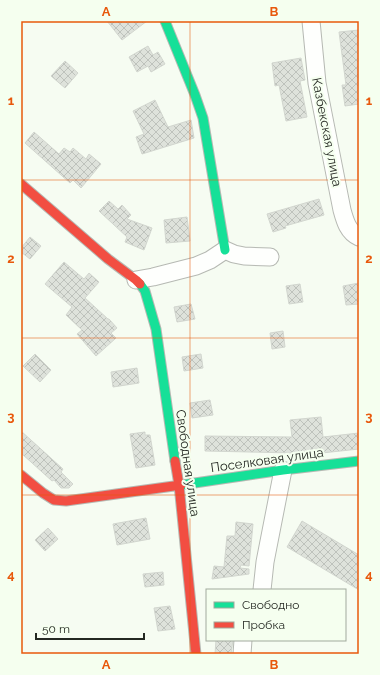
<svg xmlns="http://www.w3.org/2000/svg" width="380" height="675" viewBox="0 0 380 675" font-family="Raleway,sans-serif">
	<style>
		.building { fill: url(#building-cross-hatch); stroke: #d2d6cf }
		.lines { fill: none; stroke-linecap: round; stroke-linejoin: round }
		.street-casing { stroke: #b6b9b3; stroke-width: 19 }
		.fast-casing { stroke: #b6b9b3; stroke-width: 11 }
		.jam-casing { stroke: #b6b9b3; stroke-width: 11 }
		.street { stroke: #fefffd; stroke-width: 17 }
		.fast { stroke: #16e098; stroke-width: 9 }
		.jam { stroke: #f24e42; stroke-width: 9 }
		.grid { fill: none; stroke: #e8590c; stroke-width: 1; stroke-opacity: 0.55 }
		.labels { text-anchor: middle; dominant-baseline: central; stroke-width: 4; stroke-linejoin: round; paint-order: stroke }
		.street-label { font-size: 13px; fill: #242822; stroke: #f5ffef }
		.neatline { fill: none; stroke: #e8590c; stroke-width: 1.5 }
		.grid-label { font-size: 13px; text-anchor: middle; font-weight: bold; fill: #e8590c }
	</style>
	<defs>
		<pattern id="building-cross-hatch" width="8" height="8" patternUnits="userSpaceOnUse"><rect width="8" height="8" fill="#dee2db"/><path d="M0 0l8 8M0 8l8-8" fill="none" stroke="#bec2bc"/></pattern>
	</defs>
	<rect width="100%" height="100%" fill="#f6fcf2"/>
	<path class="building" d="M107 21H147L122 40Z
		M359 30V104L345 106 342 85H346L339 32Z
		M148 46 153 55 158 52 165 64 151 72 148 66 137 72 129 57Z
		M301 58 305 80 300 81 307 117 286 121 279 85 275 86 272 63Z
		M65 61 78 73 65 88 51 76Z
		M155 100 168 127 191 120 194 138 142 154 136 137 144 134 133 111Z
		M34 132 59 154 64 148 70 152 73 148 86 159 89 154 101 164 81 188 73 180 70 183 25 143Z
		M319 199 324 215 285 226 286 228 273 232 267 214Z
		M109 201 118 209 122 205 131 215 127 219 152 228 144 250 125 242 127 237 99 211Z
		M187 217 190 241 166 243 164 220Z
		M30 237 41 246 30 259 21 252V248Z
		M64 262 84 279 89 273 99 282 85 298 108 319H109L117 328 111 333 116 338 96 356 77 334 82 330 66 315 72 307 45 284Z
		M359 283V304L346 305 343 286Z
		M300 284 303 302 289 304 286 286Z
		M191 304 195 319 177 322 174 307Z
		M283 331 285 347 272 349 270 333Z
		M35 354 51 370 40 382 23 366Z
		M201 354 203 368 184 371 182 357Z
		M137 368 139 383 113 387 111 372Z
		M210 400 213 415 192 418 190 403Z
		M321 417 323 437 359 433V449L294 456 293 453 205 451V436L292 437 290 420Z
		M21 431 63 469 61 472 73 484 69 488H61L54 480 52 481 21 453Z
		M145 432V435H150L155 465 136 468 130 434Z
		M146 518 150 539 117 545 113 524Z
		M302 521 359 555V590L287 547Z
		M236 522 253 524 249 566 241 565 240 568 249 569V574L212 579 214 566 224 567 227 536H235Z
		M48 528 58 539 45 551 35 540Z
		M163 572 164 585 145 587 143 574Z
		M170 606 175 629 158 631 154 608Z
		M216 640H233L231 654H215Z"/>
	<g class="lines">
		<defs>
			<path id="street" d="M311 21 317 83 342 210C345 221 348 232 359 237
				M136 280 153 277 196 266 210 260 225 250 234 254 244 256 270 257
				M262 590 265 562 283 470
				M242 654 243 640"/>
			<path id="fast" d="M165 21 195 95 203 118 225 250
				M140 284 145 291 156 329 175 461
				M181 485 283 470 359 461"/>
			<path id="jam" d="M21 184 108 259 136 280 140 284
				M175 461 179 485 196 654
				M21 475 43 493 54 500 66 501 181 485"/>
		</defs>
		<use href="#street" class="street-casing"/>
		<use href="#fast" class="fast-casing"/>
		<use href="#jam" class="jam-casing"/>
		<use href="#street" class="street"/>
		<use href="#fast" class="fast"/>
		<use href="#jam" class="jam"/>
	</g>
	<path class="grid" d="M190 21V654M21 180H359M21 338H359M21 495H359"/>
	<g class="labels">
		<g class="street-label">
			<text transform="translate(327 132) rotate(79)">Казбекская улица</text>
			<text transform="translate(267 460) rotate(-8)">Поселковая улица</text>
			<text transform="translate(188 463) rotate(82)">Свободная улица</text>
		</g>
	</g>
	<rect width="380" height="675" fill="none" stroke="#f5ffef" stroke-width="44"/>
	<rect x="206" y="589" width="140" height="52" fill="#f5ffef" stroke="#a1a99d"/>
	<rect x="214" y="602" width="20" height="6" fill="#16e098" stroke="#a1a99d"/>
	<text x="242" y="609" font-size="12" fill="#242822">Свободно</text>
	<rect x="214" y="622" width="20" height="6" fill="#f24e42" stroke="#a1a99d"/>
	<text x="242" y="629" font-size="12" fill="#242822">Пробка</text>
	<path d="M36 633v6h108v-6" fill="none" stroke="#242822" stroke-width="2"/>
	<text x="42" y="633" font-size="12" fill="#242822" stroke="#f5ffef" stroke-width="3" paint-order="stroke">50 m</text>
	<rect x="22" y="22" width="336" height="631" class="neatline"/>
	<g class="grid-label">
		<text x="106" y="16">A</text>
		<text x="274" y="16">B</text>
		<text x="11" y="105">1</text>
		<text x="369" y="105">1</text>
		<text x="11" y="263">2</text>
		<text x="369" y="263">2</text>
		<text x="11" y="421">3</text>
		<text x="369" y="421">3</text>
		<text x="11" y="579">4</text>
		<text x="369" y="579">4</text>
		<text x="106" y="669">A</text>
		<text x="274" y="669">B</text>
	</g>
</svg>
